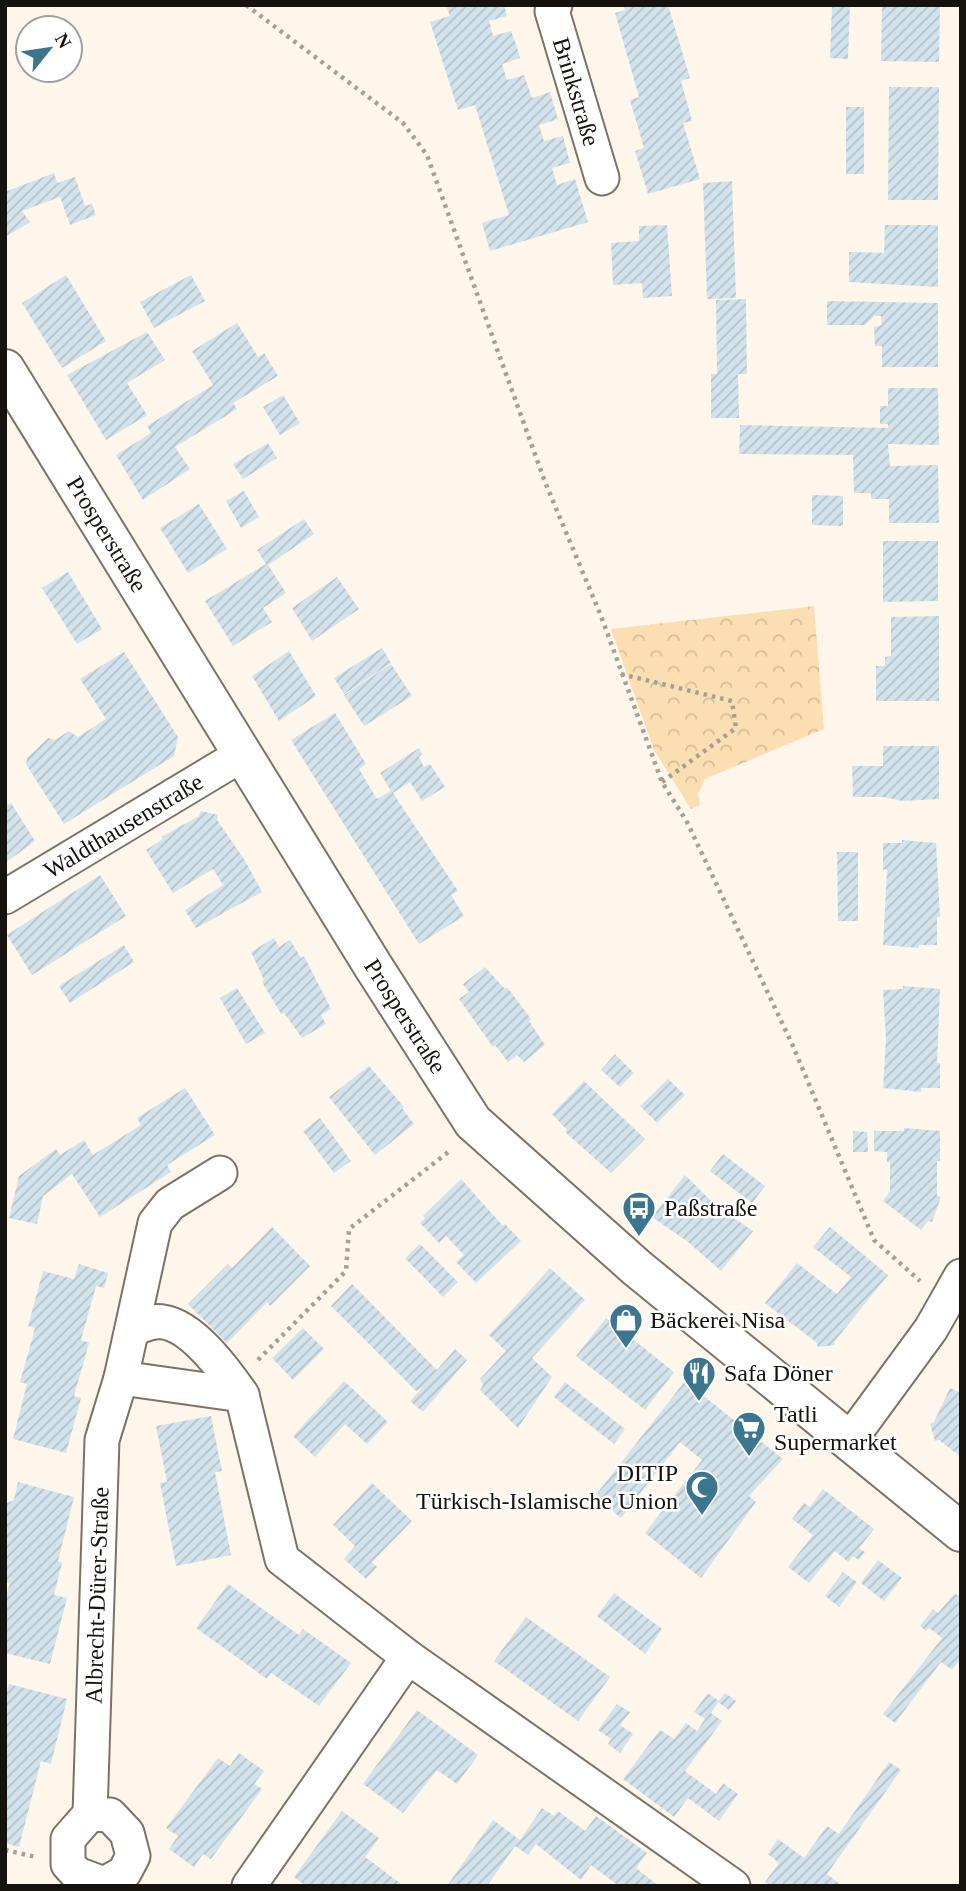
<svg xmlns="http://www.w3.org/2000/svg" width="966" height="1891" viewBox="0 0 966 1891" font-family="'Times New Roman',serif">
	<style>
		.park { fill: url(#park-crowns) }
		.building { fill: url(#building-hatch) }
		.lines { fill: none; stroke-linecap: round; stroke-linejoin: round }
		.minor-casing { stroke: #7c7366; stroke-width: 37 }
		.secondary-casing { stroke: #7c7366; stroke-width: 42 }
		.path { stroke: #a69f96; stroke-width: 4.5; stroke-dasharray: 3.5 5; stroke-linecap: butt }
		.minor { stroke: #fff; stroke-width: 33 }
		.secondary { stroke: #fff; stroke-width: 38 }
		.labels { text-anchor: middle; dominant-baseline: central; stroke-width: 5; stroke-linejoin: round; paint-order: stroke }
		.street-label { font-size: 24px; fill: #16120d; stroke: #fff }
		.poi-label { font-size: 24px; fill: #16120d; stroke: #fff; text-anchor: start }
	</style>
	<defs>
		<pattern id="park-crowns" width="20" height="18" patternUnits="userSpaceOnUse" patternTransform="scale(1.75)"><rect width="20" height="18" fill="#fcdeb3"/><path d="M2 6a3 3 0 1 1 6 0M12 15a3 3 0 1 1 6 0" fill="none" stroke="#d7bd99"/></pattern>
		<pattern id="building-hatch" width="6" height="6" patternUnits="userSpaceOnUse" patternTransform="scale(1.75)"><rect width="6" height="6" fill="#d2e3ec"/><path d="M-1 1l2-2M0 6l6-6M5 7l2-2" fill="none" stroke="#b4c2c9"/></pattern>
	</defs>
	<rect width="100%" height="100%" fill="#fef6ea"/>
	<path class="park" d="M814 606 824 729 705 779 698 794 700 805 691 809 654 750 611 629Z"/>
	<path class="building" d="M446 5H504L507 16 489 21 493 36 511 31 516 44 520 58 502 64 507 80 524 75 532 98 550 92 558 119 539 125 544 141 563 136 570 163 552 168 557 185 575 179 588 222 490 251 482 223 509 215 475 105 458 110 430 22 450 16Z
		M623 5H668L690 78 681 81 692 121 683 123 700 179 648 194 635 151 644 148 630 100 639 97 615 13 625 10Z
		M832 5H850L848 59 830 58Z
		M882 5H940L939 62 881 61Z
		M889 87H939L938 200H888Z
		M846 107H864V174H846Z
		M54 173 57 183 75 177 85 206 92 204 96 215 70 225 60 197 22 211 30 222 5 237V192Z
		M732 181 736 298 707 299 703 183Z
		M667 225 672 296 643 298 642 283 613 285 611 243 639 241V226Z
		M885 225H938V287L849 282V252L884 253Z
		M66 275 106 341 62 368 22 303Z
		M191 275 205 301 154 328 140 302Z
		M746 299 747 374H738L739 418H711V374H717L716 300Z
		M827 301 938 303V367H882V346H875L874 327 882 325 881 316H874L865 325H827Z
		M237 323 258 357 264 353 278 376 233 403 237 409 175 447 190 469 143 500 116 455 151 433 147 426 213 385 192 351Z
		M147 332 165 360 127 383 147 415 106 440 67 375Z
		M888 388H938L939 445 888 444 890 466 938 465 939 523H889V499H871V493H854L853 455 739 454 740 425 888 428V424H880V406H888Z
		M283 395 300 423 280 435 263 407Z
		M268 443 277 458 243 479 233 464Z
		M244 491 259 517 241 528 226 501Z
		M812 495 843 496V526L812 525Z
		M199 504 227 549 188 573 160 528Z
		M304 519 314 534 268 565 286 593 263 608 272 622 233 646 205 601 266 564 257 550Z
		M883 541H938V601L883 602Z
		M68 572 102 629 77 644 42 588Z
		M337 577 359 609 312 641 292 608Z
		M939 616V701H876V666H885V657L891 656V617Z
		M382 648 391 663 344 694 334 678Z
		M289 651 316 696 279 721 252 676Z
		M124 652 178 737 174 756 64 824 26 764 27 758 48 738 55 740 69 731 78 737 106 719 80 679Z
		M391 664 412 696 364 726 344 695Z
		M335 713 366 764 359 769 377 799 391 791 380 773 419 748 422 754 419 757 424 767 430 764 445 787 422 801 410 782 393 793 458 891 451 895 464 916 419 944 291 740Z
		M883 746H939V799L903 801 883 797H853L852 766H883Z
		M5 801 8 805 11 803 35 841 5 863Z
		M201 811 218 815 217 820 244 859 262 892 196 928 185 910 223 885 213 869 173 893 146 850 163 839 161 837 199 816Z
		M902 840 936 843 940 917H937V945H919V948L883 945 887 869 883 870V843H902Z
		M837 852H858V921H838Z
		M100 875 126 916 32 975 7 935Z
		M274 938 279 947 290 940 301 958 304 956 331 1009 321 1015 326 1024 302 1038 284 1013 281 1014 262 982 264 980 251 952Z
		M124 945 134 962 70 1003 59 986Z
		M485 967 505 989 507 987 531 1019 529 1021 545 1045 524 1062 517 1055 508 1062 495 1045 493 1047 459 999 469 992 463 984Z
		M903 986 940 989 937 1063H940V1088H921V1092L883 1088 886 1040 883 990 903 989Z
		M237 988 265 1033 246 1044 220 998Z
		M615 1054 634 1073 620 1087 601 1070Z
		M369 1066 404 1107 402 1108 414 1124 375 1155 329 1097Z
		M668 1079 685 1095 657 1123 640 1106Z
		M584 1081 645 1139 611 1173 565 1132 567 1130 552 1114Z
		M185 1088 215 1135 167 1165 171 1172 100 1217 72 1174 43 1196 37 1224 9 1218 19 1176 56 1149 60 1155 84 1140 93 1155 141 1125 137 1118Z
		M320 1118 351 1161 334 1173 303 1131Z
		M904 1128 940 1131V1161H937V1196L941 1197 932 1222 928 1221 921 1230 883 1201 890 1191V1162H887V1152L874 1151V1131H904Z
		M853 1131 867 1132 868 1152H853Z
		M723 1154 765 1186 752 1203 710 1171Z
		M685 1175 716 1206 753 1231 721 1271 688 1242 652 1217Z
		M461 1179 503 1226 505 1224 521 1241 476 1283 456 1262 464 1255 446 1236 439 1243 420 1223 425 1218 423 1216Z
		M272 1227 310 1266 270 1306 267 1302 227 1343 188 1304 228 1264 232 1268Z
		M830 1227 888 1275 834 1342 835 1345 818 1347 817 1343 765 1303 797 1263 837 1294 851 1277 813 1247Z
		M420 1244 458 1282 443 1297 405 1258Z
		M79 1264 108 1273 104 1288 96 1286 81 1340 89 1343 74 1396 81 1398 66 1453 13 1439 27 1384 20 1382 35 1328 28 1326 43 1271 74 1279Z
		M550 1268 585 1300 532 1358 552 1377 518 1428 480 1390 483 1385 480 1379 506 1351 489 1335Z
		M352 1284 437 1370 455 1349 467 1360 423 1412 410 1401 422 1388 416 1391 331 1306Z
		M606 1318 674 1372 645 1410 576 1356Z
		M303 1328 324 1349 293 1380 272 1358Z
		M344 1381 388 1422 367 1444 345 1424 315 1457 293 1436Z
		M685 1381 783 1459 749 1496 756 1502 701 1578 645 1533 702 1460 680 1442 621 1518 595 1496Z
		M565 1382 625 1429 614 1444 554 1397Z
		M950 1388 961 1393V1457L939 1440 935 1441 930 1424 934 1422Z
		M211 1416 222 1471 215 1472 231 1555 176 1566 160 1483 167 1482 156 1426Z
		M18 1482 74 1497 58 1561 62 1563 54 1595 67 1598 50 1664 5 1653V1600L10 1583 5 1582V1512L7 1503 14 1500Z
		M372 1483 412 1521 372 1562 377 1567 366 1579 344 1559 355 1546 333 1525Z
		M823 1489 874 1529 859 1548 865 1552 859 1560 853 1556 848 1562 835 1551 809 1583 788 1567 813 1535 792 1519 804 1503 810 1507Z
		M878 1560 902 1578 884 1601 861 1583Z
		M843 1572 857 1582 839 1607 825 1596Z
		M228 1584 299 1635 303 1629 351 1663 319 1706 271 1673 267 1679 196 1628Z
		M614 1593 662 1629 645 1654 597 1616Z
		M955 1593 961 1598V1658L952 1670 941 1662 895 1723 883 1714 942 1638 929 1628 926 1631 920 1626 933 1609 938 1613Z
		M526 1617 610 1677 578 1721 494 1661Z
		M9 1684 67 1699 51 1764 41 1761 19 1847 5 1843V1697Z
		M708 1693 719 1701 711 1713 722 1721 685 1771 716 1794 723 1783 738 1794 719 1821 688 1798 674 1817 623 1779 660 1730 674 1739 686 1723 697 1731 705 1719 694 1712Z
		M725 1693 736 1701 729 1710 718 1702Z
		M617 1704 630 1712 620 1725 633 1734 620 1753 608 1744 611 1739 598 1730Z
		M417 1710 478 1755 457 1784 437 1770 403 1813 363 1784Z
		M239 1753 264 1771 254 1784 262 1789 211 1859 203 1854 194 1867 169 1849 178 1836 166 1828 218 1758 230 1766Z
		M889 1762 901 1770 827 1874 842 1886H770L765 1882 779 1863 768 1854 778 1839 804 1858 827 1826 839 1834Z
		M542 1808 554 1816 558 1811 585 1831 596 1816 647 1853 636 1868 659 1886H619L591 1865 581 1880 536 1844 528 1855 515 1846 487 1886H447L493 1820 520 1840Z
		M342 1811 379 1838 365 1857 404 1886H306L294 1877Z"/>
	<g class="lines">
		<defs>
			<g id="minor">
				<path id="s1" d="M555 5 552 11 602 178"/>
				<path id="s2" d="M5 897 243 754"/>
				<path d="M132 1329C142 1326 152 1320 163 1322 193 1326 226 1372 242 1395"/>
				<path d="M121 1378 155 1223 170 1204 220 1173"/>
				<path d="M849 1441 931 1329 961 1276"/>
				<path id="s3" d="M90 1814 110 1815 127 1833 133 1856 124 1873 104 1884 77 1874 68 1864V1839L90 1814 102 1440 121 1378 242 1395 282 1559 408 1657 733 1886"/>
				<path d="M249 1886 408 1657"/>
			</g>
			<g id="secondary">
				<path id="s4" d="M5 369 373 966 473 1122 637 1268 961 1532"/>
			</g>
		</defs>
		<use href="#minor" class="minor-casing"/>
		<use href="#secondary" class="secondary-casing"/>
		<path class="path" d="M246 5 403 123 427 155 545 482 601 616 662 782 687 822 793 1046 874 1240 920 1281
			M621 674 732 701 736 728 662 782
			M258 1360 346 1271 349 1229 451 1150
			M5 1850 36 1857"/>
		<use href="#minor" class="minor"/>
		<use href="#secondary" class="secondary"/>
	</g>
	<defs>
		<symbol id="bus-pin" viewBox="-11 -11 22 30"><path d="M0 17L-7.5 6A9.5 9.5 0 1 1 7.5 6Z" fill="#3c758e" stroke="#fff"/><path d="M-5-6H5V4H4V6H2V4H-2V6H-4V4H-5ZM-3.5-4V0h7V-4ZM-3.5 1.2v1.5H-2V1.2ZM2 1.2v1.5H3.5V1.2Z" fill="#fff"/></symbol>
		<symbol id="shop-pin" viewBox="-11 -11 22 30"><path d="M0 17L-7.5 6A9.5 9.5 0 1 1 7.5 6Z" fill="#3c758e" stroke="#fff"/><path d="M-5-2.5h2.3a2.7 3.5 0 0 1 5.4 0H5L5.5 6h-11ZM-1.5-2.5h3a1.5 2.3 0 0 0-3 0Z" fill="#fff"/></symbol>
		<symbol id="restaurant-pin" viewBox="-11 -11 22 30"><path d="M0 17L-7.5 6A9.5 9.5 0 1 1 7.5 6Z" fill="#3c758e" stroke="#fff"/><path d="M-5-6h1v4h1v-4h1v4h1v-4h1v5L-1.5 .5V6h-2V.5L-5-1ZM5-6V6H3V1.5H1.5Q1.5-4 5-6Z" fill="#fff"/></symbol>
		<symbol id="supermarket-pin" viewBox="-11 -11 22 30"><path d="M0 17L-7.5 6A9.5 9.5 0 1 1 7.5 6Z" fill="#3c758e" stroke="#fff"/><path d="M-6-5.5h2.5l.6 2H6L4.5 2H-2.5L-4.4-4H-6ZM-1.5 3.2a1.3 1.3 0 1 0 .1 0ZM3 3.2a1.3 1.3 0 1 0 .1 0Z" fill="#fff"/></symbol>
		<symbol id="mosque-pin" viewBox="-11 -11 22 30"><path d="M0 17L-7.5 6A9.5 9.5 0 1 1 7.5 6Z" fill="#3c758e" stroke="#fff"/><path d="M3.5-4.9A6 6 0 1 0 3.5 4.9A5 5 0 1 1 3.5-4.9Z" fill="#fff"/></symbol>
	</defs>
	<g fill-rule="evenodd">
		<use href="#bus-pin" x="620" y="1189" width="38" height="52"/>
		<use href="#shop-pin" x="607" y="1301" width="38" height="52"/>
		<use href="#restaurant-pin" x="680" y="1354" width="38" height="52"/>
		<use href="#supermarket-pin" x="730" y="1409" width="38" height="52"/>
		<use href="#mosque-pin" x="683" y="1468" width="38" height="52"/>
	</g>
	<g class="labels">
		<g class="street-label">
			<text stroke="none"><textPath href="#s1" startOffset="91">Brinkstraße</textPath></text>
			<text stroke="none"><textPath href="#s4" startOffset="194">Prosperstraße</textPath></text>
			<text stroke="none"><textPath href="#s2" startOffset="138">Waldthausenstraße</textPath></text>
			<text stroke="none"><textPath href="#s4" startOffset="761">Prosperstraße</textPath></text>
			<text stroke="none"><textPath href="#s3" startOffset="430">Albrecht-Dürer-Straße</textPath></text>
		</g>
		<g class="poi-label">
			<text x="664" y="1208">Paßstraße</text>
			<text x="650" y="1320">Bäckerei Nisa</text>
			<text x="724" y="1373">Safa Döner</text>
			<text x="774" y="1414">Tatli<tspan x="774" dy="28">Supermarket</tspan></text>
			<text x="678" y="1473" text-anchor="end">DITIP<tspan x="678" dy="28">Türkisch-Islamische Union</tspan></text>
		</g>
	</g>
	<rect width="966" height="1891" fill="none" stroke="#16120d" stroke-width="14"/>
	<g transform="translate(49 49) rotate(60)"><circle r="33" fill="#ffffff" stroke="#a2a09e" stroke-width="2"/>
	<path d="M0-5L12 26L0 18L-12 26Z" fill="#3c758e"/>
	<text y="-10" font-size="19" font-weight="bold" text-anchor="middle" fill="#16120d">N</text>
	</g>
</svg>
